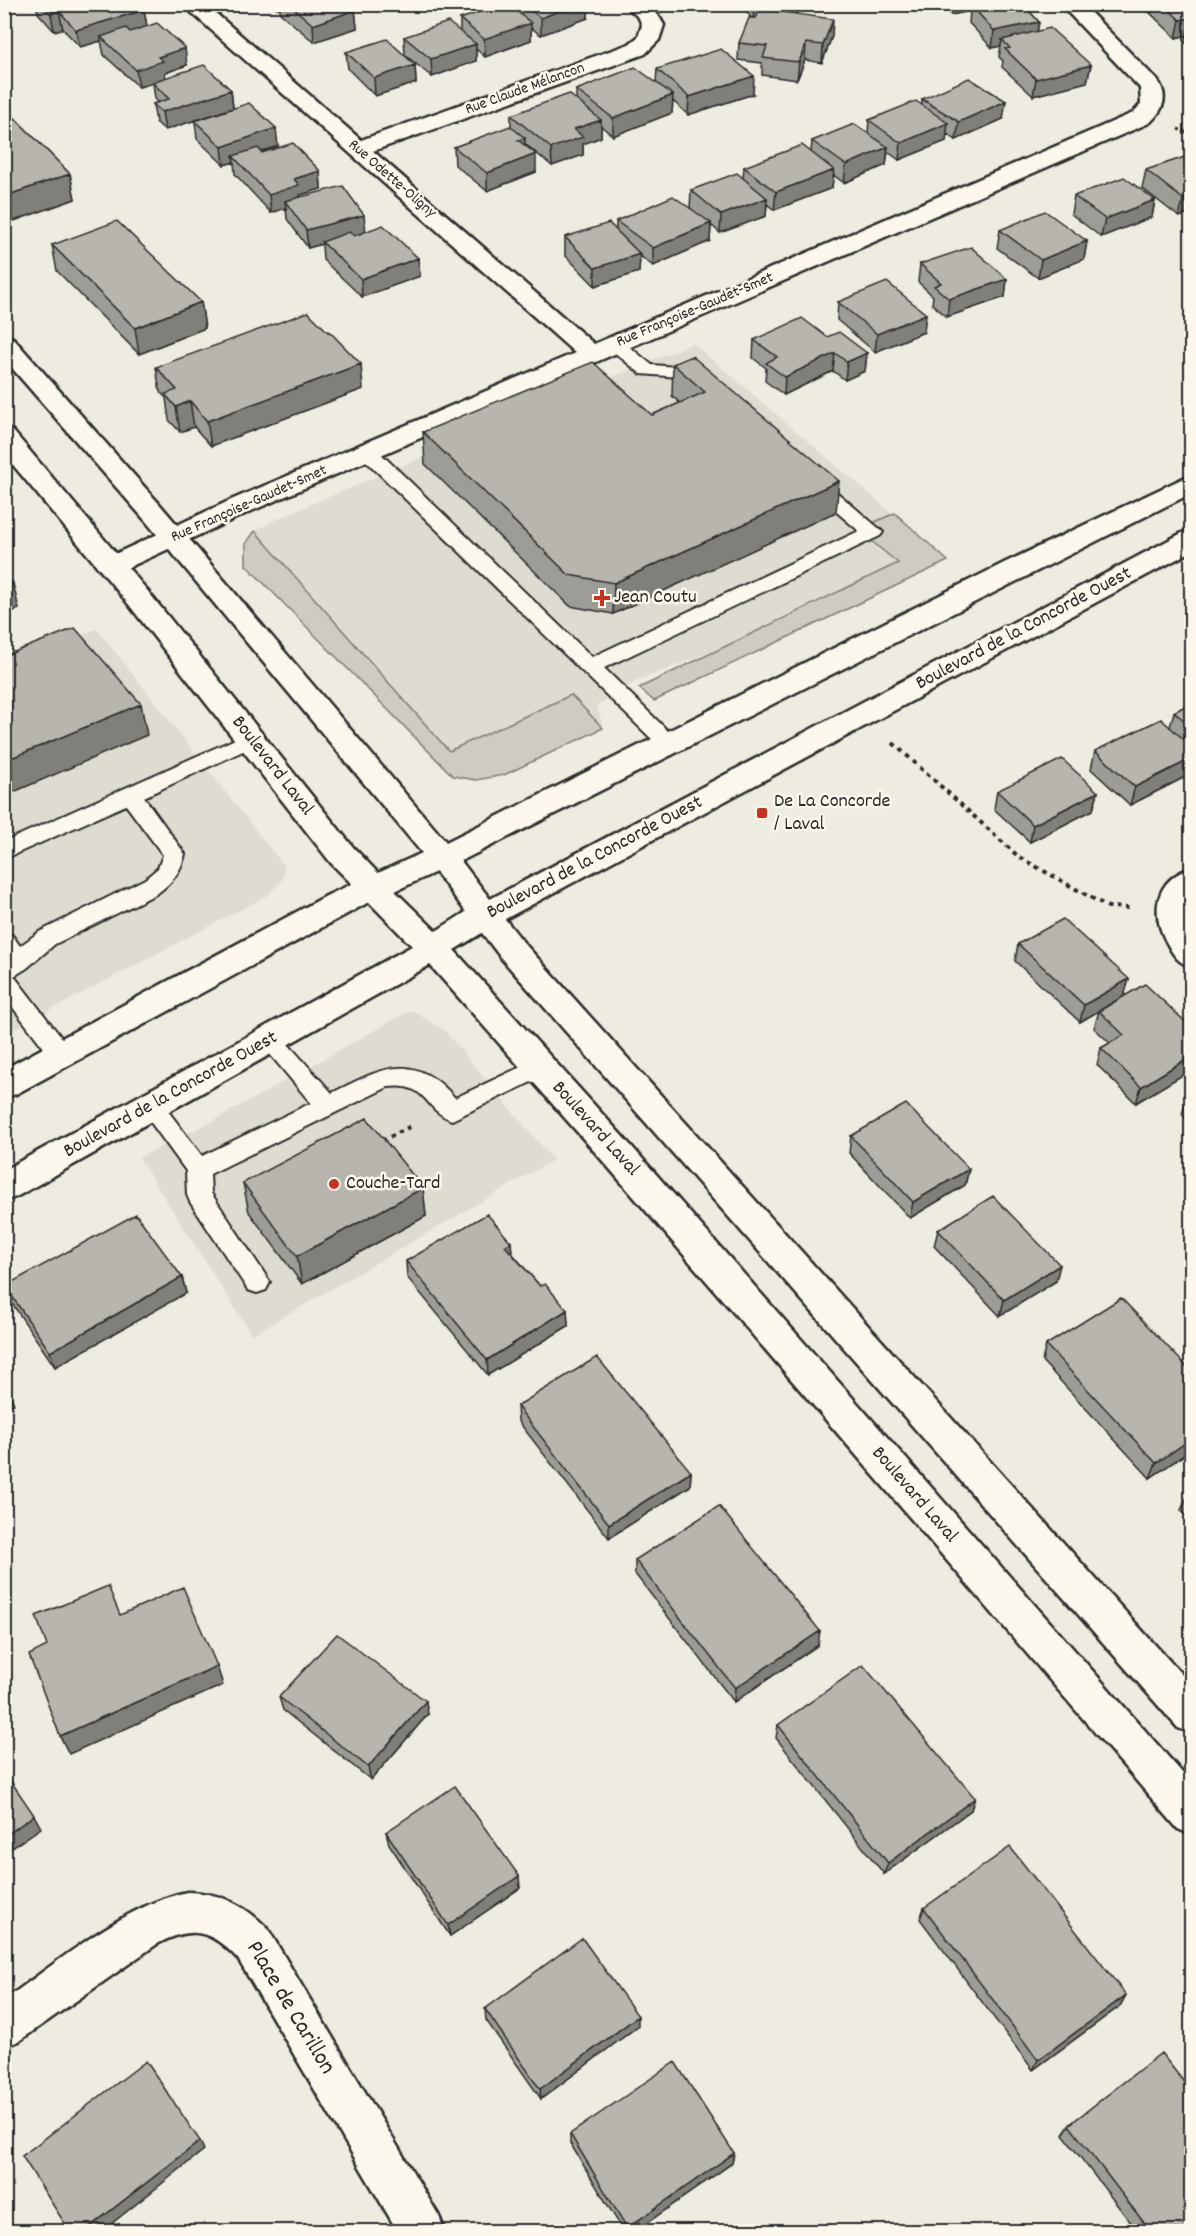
<svg xmlns="http://www.w3.org/2000/svg" width="1196" height="2236" viewBox="0 0 1196 2236" font-family="Dekko,sans-serif">
	<style>
		.built { fill: #dedbd1 }
		.green { fill: #cecbc2; stroke: #7c7b76; stroke-width: 1.5 }
		.lines { fill: none; stroke-linecap: round; stroke-linejoin: round }
		.service-casing { stroke: #2b2b2b; stroke-width: 4 }
		.minor-casing { stroke: #2b2b2b; stroke-width: 5 }
		.tertiary-casing { stroke: #2b2b2b; stroke-width: 5 }
		.path-far1 { stroke: #2b2b2b; stroke-width: 3; stroke-dasharray: 3 3; stroke-linecap: butt }
		.path { stroke: #2b2b2b; stroke-width: 4; stroke-dasharray: 4.5 4.5; stroke-linecap: butt }
		.service { fill: #fbf7ec; fill-rule: evenodd }
		.minor { fill: #fbf7ec; fill-rule: evenodd }
		.tertiary { fill: #fbf7ec; fill-rule: evenodd }
		.wall { fill: #9e9c96; stroke: #2b2b2b; stroke-width: 1.5 }
		.shaded-wall { fill: #817f7a; stroke: #2b2b2b; stroke-width: 1.5 }
		.building { fill: #b8b5ae; stroke: #2b2b2b; stroke-width: 1.5 }
		.poi-dot { fill: #c8321e; stroke: #fbf7ec; stroke-width: 2 }
		.labels { text-anchor: middle; dominant-baseline: central; stroke-width: 5; stroke-linejoin: round; paint-order: stroke }
		.far-street-label { font-size: 16px; fill: #2b2b2b; stroke: #fbf7ec }
		.poi-label { font-size: 20px; fill: #2b2b2b; stroke: #fbf7ec; text-anchor: start }
		.street-label { font-size: 20px; fill: #2b2b2b; stroke: #fbf7ec }
		.near-street-label { font-size: 24px; fill: #2b2b2b; stroke: #fbf7ec }
	</style>
	<rect width="100%" height="100%" fill="#eeebe0"/>
	<filter id="ink" filterUnits="userSpaceOnUse"><feTurbulence type="fractalNoise" baseFrequency=".0167" numOctaves="2"/><feDisplacementMap in="SourceGraphic" scale="12" xChannelSelector="R" yChannelSelector="G"/><feConvolveMatrix kernelMatrix="1 2 1 2 8 2 1 2 1" color-interpolation-filters="sRGB"/></filter>
	<g filter="url(#ink)">
		<path class="built" d="M693 343 948 561 639 680 597 705 603 728 504 775 476 780 453 776 435 760 246 565V543L255 531 279 518Z
			M97 629 284 866 283 879 268 895 5 1034V663Z
			M411 1010 444 1030 553 1160 252 1335 139 1158 213 1121Z"/>
		<path class="green" d="M895 513 948 561 654 701 639 688 898 563 869 539 864 527Z
			M255 531 449 751 571 695 603 728 504 775 476 780 453 776 246 565V543Z"/>
		<g class="lines">
			<defs>
				<path id="service" d="M615 339 621 340 652 365 690 368 710 386 707 390H695L679 377 641 374 609 348 606 344 609 340Z
					M368 446 375 448 592 657 859 531 805 485 802 481 805 477H819L883 532 880 536 604 668 676 739 680 744 676 749 669 751 662 749 361 456 359 452 361 448Z
					M251 732 258 734 262 739 258 744 144 797 185 854C181 872 171 884 156 894L55 944 27 968 14 976 74 1054 70 1061 62 1063 54 1061 4 996V933L12 935 20 946 39 932 145 879 158 868 163 855 126 805 4 859V842Z
					M271 1031 279 1034 332 1093C381 1069 412 1049 455 1098L540 1058 548 1060 552 1067 548 1074 452 1120C423 1110 429 1082 388 1087L210 1174 211 1193 270 1282 266 1290 257 1293 248 1290 190 1202 187 1195 186 1171 139 1106 143 1099 151 1096 159 1099 202 1156 311 1103 263 1046 259 1040 263 1034Z"/>
				<path id="minor" d="M182 4H205L361 140 629 44 638 37 642 25 639 18 624 4C647 4 652 3 664 25L659 40 645 54 373 151 594 344 1133 113 1141 104 1140 88 1060 4H1082L1158 81C1169 97 1163 111 1149 123L249 512 112 575 102 572 98 566 102 560 231 500 575 353Z
					M1192 868V897L1187 906V916L1192 931V967C1179 963 1174 956 1168 945 1150 914 1154 879 1192 868Z
					M187 1892C220 1892 246 1906 268 1929L439 2216 445 2232H398L238 1959C211 1930 193 1925 157 1944L19 2041 4 2047V2000C57 1963 124 1905 187 1892Z"/>
				<path id="tertiary" d="M4 336 13 338 162 507 446 842 1004 563 1192 474V493L461 861 490 899 1182 533 1192 530V551L505 919 524 943 1192 1686V1733L1178 1728 502 959 482 933 454 950 633 1148 1192 1784V1835L1178 1829 609 1168 430 965 16 1197 4 1201V1170L412 946 369 902 16 1094 4 1098V1069L328 895 352 884 331 863 126 601 4 454V429L13 431 146 589 353 847 378 873 422 853 144 519 4 359ZM436 872 466 912 436 931 395 891Z"/>
			</defs>
			<use href="#service" class="service-casing"/>
			<use href="#minor" class="minor-casing"/>
			<use href="#tertiary" class="tertiary-casing"/>
			<path class="path-far1" d="M1178 129 1192 135"/>
			<path class="path" d="M893 743 1019 857 1108 907 1131 908
				M382 1141 413 1125"/>
			<use href="#service" class="service"/>
			<use href="#minor" class="minor"/>
			<use href="#tertiary" class="tertiary"/>
		</g>
		<path class="wall" d="M36 4H139L144 10 147 27 187 65 165 73V78L231 90 233 108 165 130 156 122 153 104 158 102 155 99 153 83 139 87 104 55 101 41 80 47 63 29 54 31 38 13Z
			M273 4H348L355 10 357 28 314 42 280 13V8H277Z
			M509 4H588V18L541 35 531 28V40L485 57 476 49V61L432 77 405 55 404 37 460 32V19L509 5Z
			M742 4H797V13L793 14 832 36 822 63 805 60 797 80 762 75V63L738 60 739 43 751 18Z
			M938 4H1023L1039 22 1037 31 1091 65 1087 82 1033 96 1002 67 1003 61 999 57 1001 46 992 48 969 23 970 11 951 15 944 8H941Z
			M1144 4H1191V49L1185 42 1187 35 1176 38 1143 6Z
			M346 52 415 65 416 83 375 96 348 69Z
			M657 69 753 94 688 115 673 101 672 113 613 136 601 126V137L583 144V155L552 166 525 144 536 172 487 191 455 165 454 147 511 127V115L576 100V90L656 83Z
			M922 99 1003 119 956 140 947 134 946 141 899 160 888 152 886 165 844 183 833 175 832 188 774 210 767 204 766 216 720 233 711 225 710 241 653 266 640 256 639 272 595 286 565 255V237L616 230V221L690 208 691 190 743 178 744 167 811 152 812 141 868 133 869 120 922 105Z
			M4 107 70 174 75 199 11 222 4 215Z
			M195 121 278 146 261 152 320 171 321 189 300 195V197L366 232 418 258 420 276 362 297 323 260 322 244 308 248 287 219 286 208 271 213 235 174 234 162 224 165 197 139Z
			M1191 155V213L1179 217 1142 188 1146 170Z
			M1074 196 1155 200 1152 217 1101 237 1071 214Z
			M1000 230 1087 241 1084 259 1038 278 997 248Z
			M52 245 201 302 205 328 139 354 57 271Z
			M920 264 1007 279 1005 297 947 317 932 304 933 296 918 282Z
			M838 302 924 332 875 352 837 320Z
			M827 337 867 353 865 371 845 380 833 371 784 395 765 381 766 368 753 358 754 340Z
			M692 356 836 512 613 614 570 606 425 464 423 432 652 415 680 403 672 396 673 364Z
			M156 367 363 389 211 446 194 427 180 432 169 420 166 398 160 392Z
			M1191 703V774L1130 805 1091 769 1095 751 1170 727 1174 712Z
			M997 791 1098 792 1093 810 1030 842 994 809Z
			M1018 944 1129 979 1124 996 1080 1022 1015 961Z
			M1099 1011 1191 1027 1136 1103 1097 1065 1101 1048 1110 1043 1094 1028Z
			M1191 1095V1124L1182 1114 1187 1098Z
			M851 1136 969 1169 965 1185 910 1218 849 1153Z
			M243 1183 423 1188 426 1216 302 1284 249 1212Z
			M938 1230 1056 1281 1000 1316 934 1246Z
			M511 1242 512 1253 540 1286 567 1310 568 1326 488 1375 407 1277 406 1261Z
			M182 1277 186 1293 55 1367 11 1302 5 1286Z
			M1046 1345 1191 1371V1450L1150 1478 1042 1361Z
			M517 1406 691 1472 690 1486 609 1538 518 1421Z
			M1191 1492V1521L1181 1510 1188 1495Z
			M635 1560 818 1645 734 1702 635 1574Z
			M279 1697 428 1714 371 1780 283 1710Z
			M778 1725 971 1810 884 1874 776 1738Z
			M386 1832 520 1888 450 1936 389 1844Z
			M924 1908 1126 1995 1120 2006 1033 2070 920 1919Z
			M485 2009 638 2026 541 2099 486 2020Z
			M1069 2125 1191 2232H1138L1063 2135Z
			M570 2134 734 2153 732 2163 634 2232H624L570 2143Z"/>
		<path class="shaded-wall" d="M577 4H588V18L541 35V18Z
			M754 4H797V13L753 20Z
			M952 4H1006L971 5 970 11 951 15Z
			M144 10 147 27 104 40 101 37V41L80 47 76 30Z
			M355 10 357 28 314 42 313 25Z
			M59 11 63 29 54 31 51 14Z
			M1191 18V27L1189 24 1187 35 1176 38 1180 20Z
			M833 19 832 36 822 63 823 45Z
			M1039 22 1036 39 1002 40 1001 46 992 48 994 31Z
			M531 23V40L485 57 484 39Z
			M806 43 805 60 797 80 799 62Z
			M476 44V61L432 77 431 59Z
			M185 48 187 65 165 73 166 79 139 87 136 70 158 57Z
			M415 65 416 83 375 96 374 78Z
			M1091 65 1087 82 1033 96 1036 79Z
			M754 76 753 94 688 115 689 97Z
			M231 90 233 108 165 130 162 112Z
			M673 95 672 113 613 136V118Z
			M1006 101 1003 119 956 140 959 122Z
			M601 120V137L583 144V155L552 166 551 148 574 129Z
			M948 123 946 141 899 160 901 143Z
			M276 128 278 146 237 160 233 156 234 162 224 165 222 147Z
			M525 138V155L518 140Z
			M888 147 886 165 844 183 846 165Z
			M536 154V172L487 191V173Z
			M834 170 832 188 774 210 776 192Z
			M320 171 321 189 300 195 301 203 285 201 286 208 271 213 269 195 294 179Z
			M70 174 75 199 11 222 5 196Z
			M1191 196V213L1179 217 1183 199Z
			M767 198 766 216 720 233 721 215Z
			M1155 200 1152 217 1101 237 1105 219Z
			M364 215 366 233 324 244 322 242V244L308 248 306 230Z
			M711 223 710 241 653 266V248Z
			M1087 241 1084 259 1038 278 1041 260Z
			M640 254 639 272 595 286V268Z
			M418 258 420 276 362 297 361 279Z
			M1007 279 1005 297 947 317 949 299Z
			M201 302 205 328 139 354 135 328Z
			M926 314 924 332 875 352 877 334Z
			M835 353 833 371 784 395 785 377Z
			M867 353 865 371 845 380 847 362Z
			M361 364 363 389 211 446 207 421Z
			M190 401 194 427 180 432 176 407Z
			M839 481 836 512 613 614 614 583Z
			M13 583 19 609 4 615V587Z
			M141 704 147 735 4 796V761Z
			M1191 759V774L1130 805 1135 787Z
			M1098 792 1093 810 1030 842 1033 825Z
			M1129 979 1124 996 1080 1022 1084 1005Z
			M1191 1056V1070L1136 1103 1141 1087Z
			M969 1169 965 1185 910 1218 913 1202Z
			M423 1188 426 1216 302 1284 297 1256Z
			M511 1242 512 1258 505 1246Z
			M1060 1265 1056 1281 1000 1316 1004 1300Z
			M182 1277 186 1293 55 1367 50 1352Z
			M567 1310 568 1326 488 1375 487 1360Z
			M8 1389 14 1404 4 1409V1391Z
			M1191 1439V1450L1150 1478 1156 1463Z
			M691 1472 690 1486 609 1538V1524Z
			M820 1631 818 1645 734 1702 735 1688Z
			M217 1666 223 1685 69 1754 60 1736Z
			M426 1701 428 1714 371 1780 368 1767Z
			M975 1798 971 1810 884 1874 888 1863Z
			M34 1815 41 1828 4 1853V1837Z
			M519 1876 520 1888 450 1936 448 1925Z
			M1126 1995 1120 2006 1033 2070 1038 2060Z
			M638 2016V2026L541 2099 540 2089Z
			M200 2141 204 2150 101 2232H83Z
			M734 2153 732 2163 634 2232H627V2228Z"/>
		<path class="building" d="M42 4H139L144 10 76 30 59 11 51 14Z
			M289 4H348L355 10 313 25Z
			M503 4H508L531 23 484 39 460 19Z
			M522 4H577L541 18Z
			M974 4H1023L1039 22 994 31 971 5Z
			M1163 4H1191V18L1180 20Z
			M760 9 833 19 823 45 806 43 799 62 763 58 767 46 739 43 749 18H756Z
			M448 22 476 44 431 59 404 37Z
			M157 23 185 48 158 57 163 61 136 70 101 37 126 28 130 32Z
			M1050 28 1091 65 1036 79 1005 49 1010 48 1002 40Z
			M387 39 415 65 374 78 346 52Z
			M721 49 754 76 689 97 657 69Z
			M204 65 231 90 162 112 153 104 169 99 152 82Z
			M635 67 673 95 613 118 576 90Z
			M969 78 1006 101 959 122 922 99Z
			M569 94 601 120 574 129 583 137 551 148 511 115Z
			M916 101 948 123 901 143 869 120Z
			M249 103 276 128 222 147 195 121Z
			M4 107 70 174 5 196Z
			M854 124 888 147 846 165 812 141Z
			M510 126 525 138 518 140 536 154 487 173 454 147Z
			M293 143 320 171 294 179 299 185 269 195 233 156 258 148 262 153Z
			M802 145 834 170 776 192 744 167Z
			M1191 155V196L1183 199 1146 170Z
			M737 173 767 198 721 215 691 190Z
			M1124 177 1155 200 1105 219 1074 196Z
			M343 186 364 215 306 230 285 201Z
			M673 196 711 223 653 248 616 221Z
			M1045 211 1087 241 1041 260 1000 230Z
			M117 221 201 302 135 328 52 245Z
			M609 223 640 254 595 268 565 237Z
			M383 225 418 258 361 279 322 242 349 232 354 236Z
			M971 247 1007 279 949 299 934 286 941 283 920 264Z
			M887 282 926 314 877 334 838 302Z
			M308 312 328 332 329 331 361 364 207 421 190 401 176 407 165 394 177 390 156 367Z
			M802 318 827 337 839 332 867 353 847 362 835 353 785 377 766 363 777 357 754 340Z
			M692 356 839 481 614 583 569 575 423 432 593 362 652 415 705 392 673 364Z
			M4 573 13 583 4 587Z
			M75 628 141 704 4 761V656Z
			M1191 703V726L1174 712Z
			M1161 719 1191 746V759L1135 787 1095 751Z
			M1062 759 1098 792 1033 825 997 791Z
			M1063 919 1129 979 1084 1005 1018 944Z
			M1145 984 1191 1027V1056L1141 1087 1101 1048 1124 1035 1099 1011Z
			M1191 1095V1102L1187 1098Z
			M906 1104 969 1169 913 1202 851 1136Z
			M367 1118 423 1188 297 1256 243 1183Z
			M993 1196 1060 1265 1004 1300 938 1230Z
			M136 1214 182 1277 50 1352 5 1286Z
			M487 1214 511 1242 505 1246 540 1286 545 1284 567 1310 487 1360 406 1261Z
			M1121 1298 1191 1371V1439L1156 1463 1046 1345Z
			M597 1357 691 1472 609 1524 517 1406Z
			M4 1383 8 1389 4 1391Z
			M1191 1492V1499L1188 1495Z
			M719 1506 820 1631 735 1688 635 1560Z
			M108 1586 120 1615 183 1587 217 1666 60 1736 29 1655 47 1646 36 1616Z
			M337 1634 426 1701 368 1767 279 1697Z
			M863 1665 975 1798 888 1863 778 1725Z
			M4 1771 34 1815 4 1837Z
			M455 1786 519 1876 448 1925 386 1832Z
			M1010 1847 1126 1995 1038 2060 924 1908Z
			M582 1938 638 2016 540 2089 485 2009Z
			M1161 2053 1191 2091V2232H1151L1069 2125Z
			M146 2061 200 2141 83 2232H70L22 2156Z
			M675 2062 734 2153 627 2228 570 2134Z"/>
	</g>
	<g class="poi-dot">
		<path d="M599 589h6v6h6v6h-6v6h-6v-6h-6v-6h6z"/>
		<rect x="756" y="807" width="12" height="12" rx="3"/>
		<circle cx="334" cy="1184" r="6"/>
	</g>
	<g class="labels">
		<g class="far-street-label">
			<text transform="translate(525 89) rotate(-20)">Rue Claude Mélancon</text>
			<text transform="translate(392 179) rotate(41)">Rue Odette-Oligny</text>
			<text transform="translate(695 310) rotate(-23)">Rue Françoise-Gaudet-Smet</text>
			<text transform="translate(249 504) rotate(-24)">Rue Françoise-Gaudet-Smet</text>
		</g>
		<g class="poi-label">
			<text x="614" y="598">Jean Coutu</text>
			<text x="774" y="802">De La Concorde<tspan x="774" dy="23">/ Laval</tspan></text>
			<text x="346" y="1184">Couche-Tard</text>
		</g>
		<g class="street-label">
			<text transform="translate(1024 629) rotate(-28)">Boulevard de la Concorde Ouest</text>
			<text transform="translate(272 766) rotate(52)">Boulevard Laval</text>
			<text transform="translate(595 858) rotate(-28)">Boulevard de la Concorde Ouest</text>
			<text transform="translate(171 1095) rotate(-29)">Boulevard de la Concorde Ouest</text>
			<text transform="translate(595 1129) rotate(48)">Boulevard Laval</text>
			<text transform="translate(914 1495) rotate(49)">Boulevard Laval</text>
		</g>
		<g class="near-street-label">
			<text transform="translate(290 2008) rotate(59)">Place de Carillon</text>
		</g>
	</g>
	<rect width="1196" height="2236" fill="none" stroke="#fbf7ec" stroke-width="24"/>
	<rect x="12" y="12" width="1172" height="2212" fill="none" stroke="#2b2b2b" stroke-width="2" filter="url(#ink)"/>
</svg>
